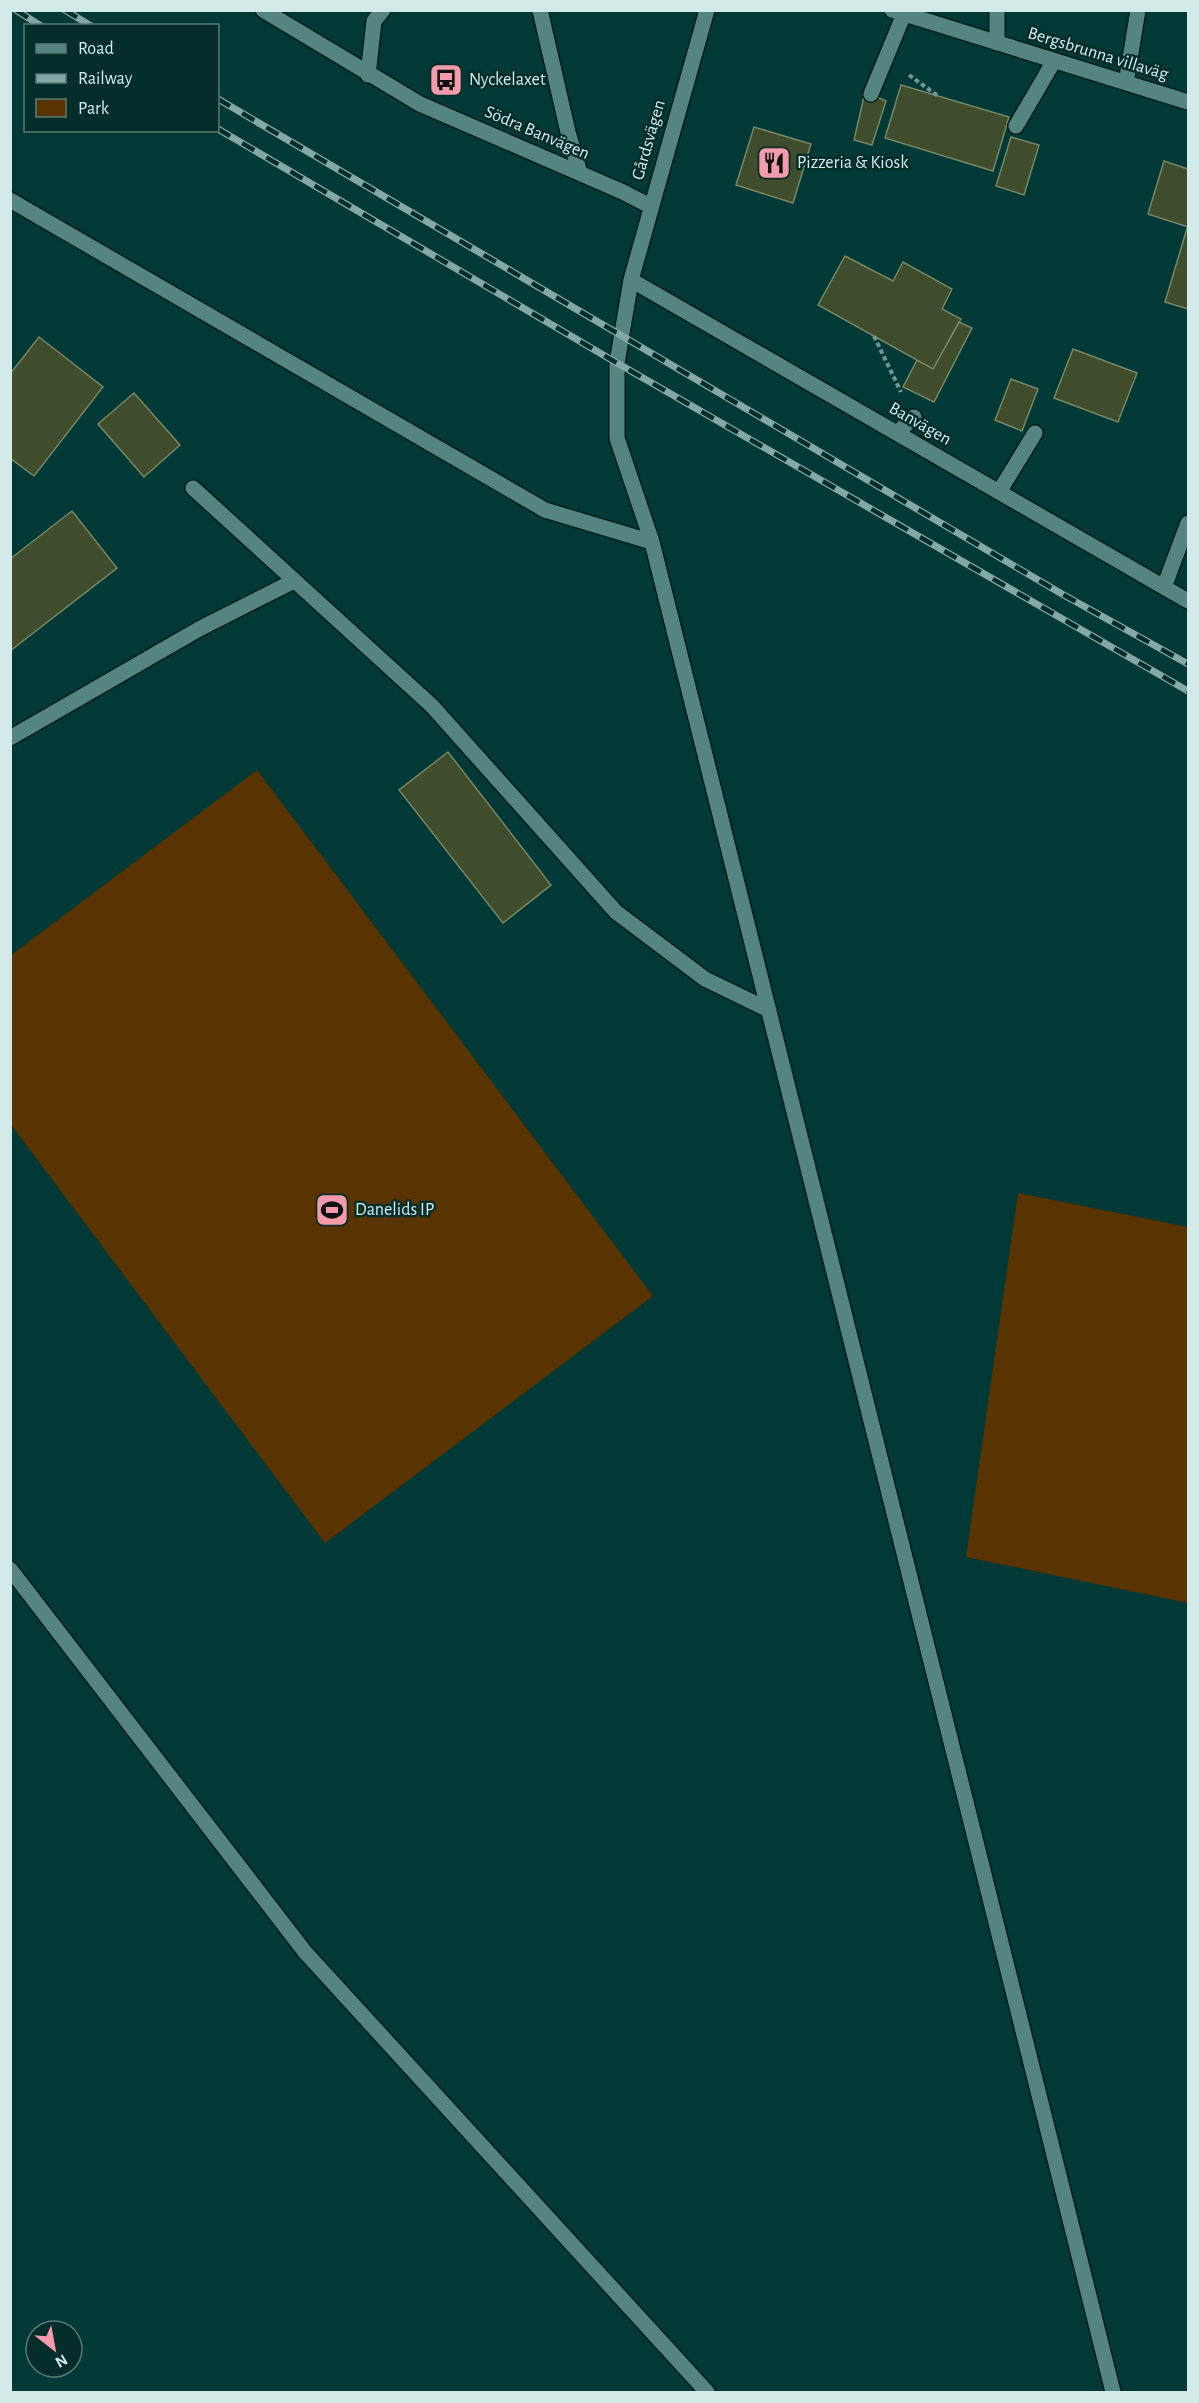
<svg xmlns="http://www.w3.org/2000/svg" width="1199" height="2403" viewBox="0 0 1199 2403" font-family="'Alegreya Sans',sans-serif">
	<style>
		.park { fill: #5a3400 }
		.building { fill: #3f4d2d; stroke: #788765; stroke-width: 1.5 }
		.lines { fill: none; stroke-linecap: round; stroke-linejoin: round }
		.minor-casing { stroke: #031d1b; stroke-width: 18 }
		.path { stroke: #709895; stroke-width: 4; stroke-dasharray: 4.5 3; stroke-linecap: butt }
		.minor { stroke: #548580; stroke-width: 15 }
		.rail-casing { stroke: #84a9a5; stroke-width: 7 }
		.rail { stroke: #052d2a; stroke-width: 4.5; stroke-dasharray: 14; stroke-linecap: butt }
		.labels { text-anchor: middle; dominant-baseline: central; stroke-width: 5; stroke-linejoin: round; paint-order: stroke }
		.street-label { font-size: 18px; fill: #d2ebe8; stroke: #052d2a }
		.poi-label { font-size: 18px; fill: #d2ebe8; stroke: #052d2a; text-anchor: start }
	</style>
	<rect width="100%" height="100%" fill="#003935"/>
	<path class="park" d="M257 770 653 1296 325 1543 11 1125V955Z
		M1018 1193 1188 1227V1603L966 1557Z"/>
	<path class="building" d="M901 85 1009 117 993 171 885 138Z
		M865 92 886 101 872 145 854 140Z
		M754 127 811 144 793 203 736 185Z
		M1011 137 1039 145 1024 195 996 186Z
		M1164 161 1188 169V227L1148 214Z
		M1188 225V309L1165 302Z
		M845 256 893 281 903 262 952 289 942 309 961 319 933 369 818 305Z
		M959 322 972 328 934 402 903 387 917 360 933 369Z
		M39 337 103 387 34 476 10 458V374Z
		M1073 349 1137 373 1118 422 1054 398Z
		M1011 379 1038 389 1022 431 995 420Z
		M134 393 180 445 144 477 98 424Z
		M72 511 117 568 10 651V559Z
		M448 752 551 885 503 923 399 790Z"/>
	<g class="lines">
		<defs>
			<path id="minor" d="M263 10 420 104 623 192 650 206
				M540 10 568 132 580 173
				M707 10 631 280 617 363V438L652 542 1113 2392
				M892 10 1188 102
				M997 43V10
				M368 75 374 21 383 10
				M1126 83 1138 10
				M871 94 904 14
				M1016 126 1054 61
				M10 200 545 510 652 542
				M631 280 1188 601
				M897 433 914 417
				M193 488 432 706 616 912 705 979 769 1010
				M999 492 1035 433
				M1164 587 1188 523
				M10 738 199 629 294 581
				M10 1569 305 1952 707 2392"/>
		</defs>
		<use href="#minor" class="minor-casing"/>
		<path class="path" d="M909 75 938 96
			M874 336 901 392"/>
		<use href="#minor" class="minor"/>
		<defs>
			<path id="rail" d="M16 10 41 26
				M65 10 91 26
				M218 99 1062 594 1188 664
				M218 129 617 363 1188 691"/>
		</defs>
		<use href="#rail" class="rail-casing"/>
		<use href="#rail" class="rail"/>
	</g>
	<defs>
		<symbol id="bus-square" viewBox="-11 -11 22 22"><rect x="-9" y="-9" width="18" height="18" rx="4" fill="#f39aab" stroke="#052d2a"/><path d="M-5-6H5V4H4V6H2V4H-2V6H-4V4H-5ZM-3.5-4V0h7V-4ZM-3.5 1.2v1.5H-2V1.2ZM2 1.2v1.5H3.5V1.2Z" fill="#111"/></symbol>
		<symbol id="restaurant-square" viewBox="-11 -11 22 22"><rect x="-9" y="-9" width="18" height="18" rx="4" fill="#f39aab" stroke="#052d2a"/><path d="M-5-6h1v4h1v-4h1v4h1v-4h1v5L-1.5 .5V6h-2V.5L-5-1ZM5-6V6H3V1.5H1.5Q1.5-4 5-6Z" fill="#111"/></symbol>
		<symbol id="stadium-square" viewBox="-11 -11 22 22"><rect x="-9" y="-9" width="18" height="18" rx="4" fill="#f39aab" stroke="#052d2a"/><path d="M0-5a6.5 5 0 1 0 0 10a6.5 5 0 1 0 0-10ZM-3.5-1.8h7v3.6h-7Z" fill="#111"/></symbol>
	</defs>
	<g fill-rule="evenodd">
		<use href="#bus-square" x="427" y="61" width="38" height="38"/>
		<use href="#restaurant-square" x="755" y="144" width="38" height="38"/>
		<use href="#stadium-square" x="313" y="1191" width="38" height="38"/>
	</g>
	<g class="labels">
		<g class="street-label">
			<text transform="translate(1098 54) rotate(17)">Bergsbrunna villaväg</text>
			<text transform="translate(537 133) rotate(23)">Södra Banvägen</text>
			<text transform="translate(649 140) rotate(-74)">Gårdsvägen</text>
			<text transform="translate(920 424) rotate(30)">Banvägen</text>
		</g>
		<g class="poi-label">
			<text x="469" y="80">Nyckelaxet</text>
			<text x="797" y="163">Pizzeria &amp; Kiosk</text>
			<text x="355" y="1210">Danelids IP</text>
		</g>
	</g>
	<rect width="1199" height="2403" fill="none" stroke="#d2ebe8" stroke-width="24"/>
	<rect x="24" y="24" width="195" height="108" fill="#052d2a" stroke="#577976" stroke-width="1.5"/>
	<rect x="36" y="44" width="30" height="9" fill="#548580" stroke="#577976" stroke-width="1.5"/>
	<text x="78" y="54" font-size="18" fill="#d2ebe8">Road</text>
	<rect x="36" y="74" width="30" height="9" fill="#84a9a5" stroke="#577976" stroke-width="1.5"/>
	<text x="78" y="84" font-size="18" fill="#d2ebe8">Railway</text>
	<rect x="36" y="99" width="30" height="18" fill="#5a3400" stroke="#577976" stroke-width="1.5"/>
	<text x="78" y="114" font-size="18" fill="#d2ebe8">Park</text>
	<g transform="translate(54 2349) rotate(149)"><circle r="28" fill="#052d2a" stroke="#577976" stroke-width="1.5"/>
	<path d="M0-4.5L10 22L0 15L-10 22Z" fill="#f39aab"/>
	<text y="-9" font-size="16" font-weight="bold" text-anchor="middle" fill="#d2ebe8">N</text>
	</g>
</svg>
